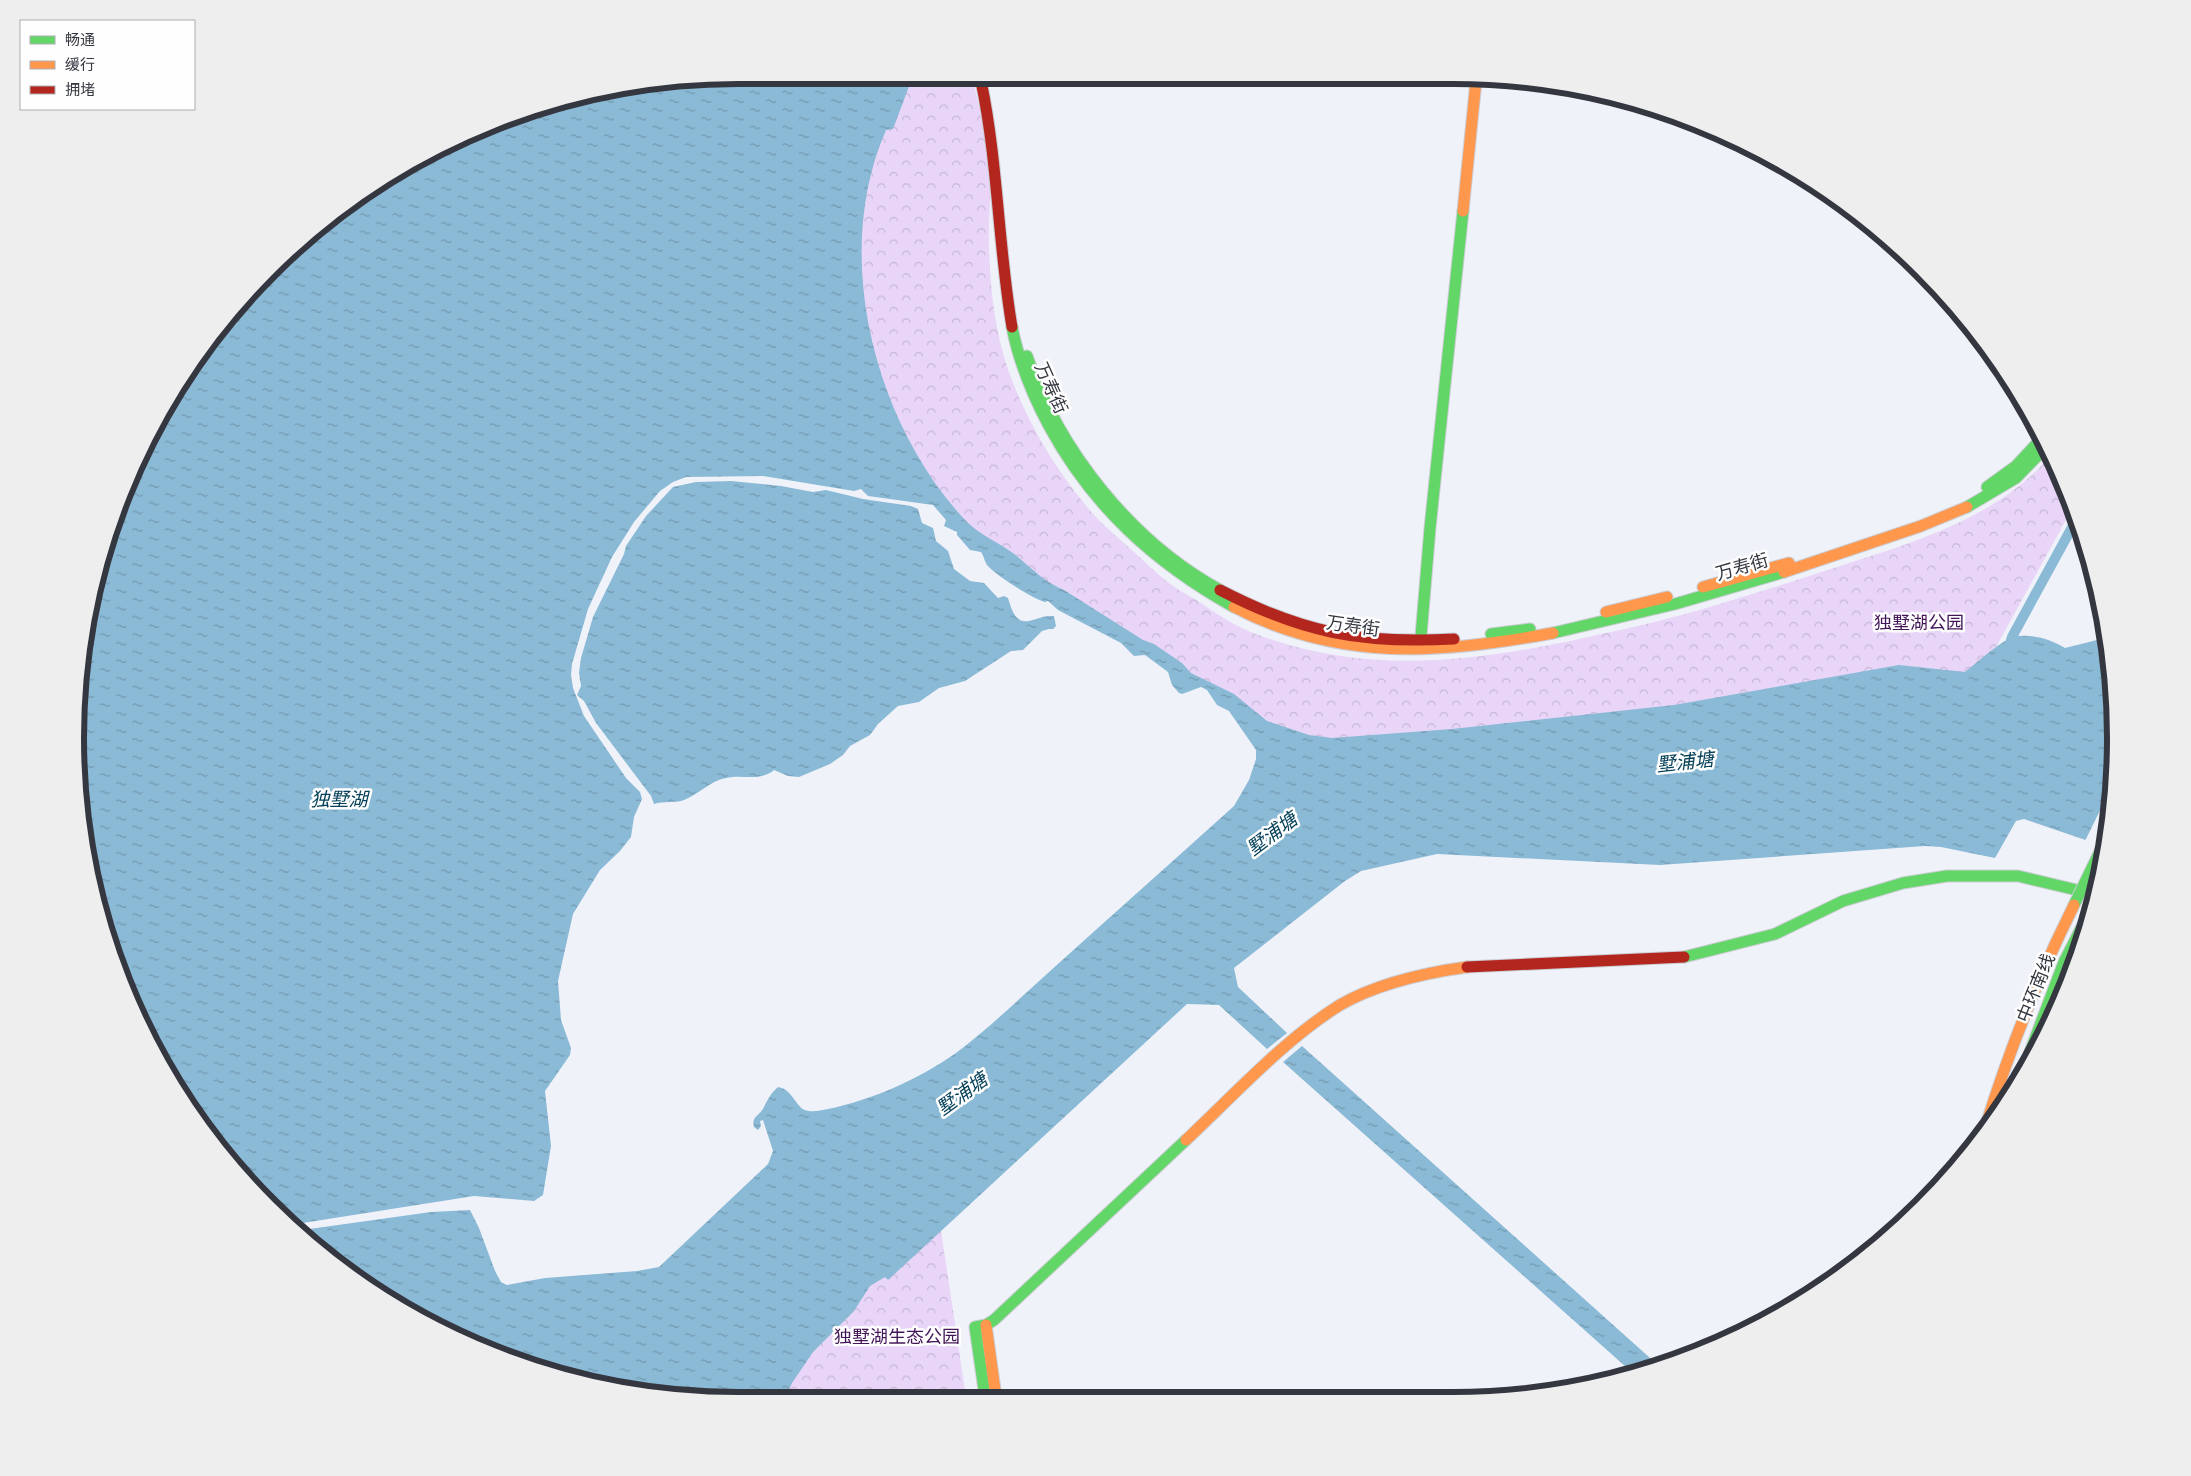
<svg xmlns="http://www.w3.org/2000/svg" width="2191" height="1476" viewBox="0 0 2191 1476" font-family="'DM Sans','Noto Sans SC',sans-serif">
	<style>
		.park { fill: url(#park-crowns) }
		.water { fill: url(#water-ripples) }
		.pier { fill: #f0f2fa }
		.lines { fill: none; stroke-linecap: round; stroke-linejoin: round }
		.canal { stroke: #8abad6; stroke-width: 10 }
		.fast-casing { stroke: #cbcdd4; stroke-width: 13 }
		.slow-casing { stroke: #cbcdd4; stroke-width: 13 }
		.jam-casing { stroke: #cbcdd4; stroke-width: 13 }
		.fast { stroke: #63d668; stroke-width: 11 }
		.slow { stroke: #ff974d; stroke-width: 11 }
		.jam { stroke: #b3261e; stroke-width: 11 }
		.fast-bridge-casing { stroke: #cbcdd4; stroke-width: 13; stroke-linecap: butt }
		.slow-bridge-casing { stroke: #cbcdd4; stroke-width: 13; stroke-linecap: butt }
		.fast-bridge { stroke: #63d668; stroke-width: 11 }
		.slow-bridge { stroke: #ff974d; stroke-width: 11 }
		.labels { text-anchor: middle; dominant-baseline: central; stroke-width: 5; stroke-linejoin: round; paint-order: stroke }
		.street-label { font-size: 18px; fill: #353740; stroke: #fefefe }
		.park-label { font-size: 18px; fill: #421557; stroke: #fefefe }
		.water-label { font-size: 19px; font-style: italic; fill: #054159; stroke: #fefefe }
		.rim { fill: none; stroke: #353740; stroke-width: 6 }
	</style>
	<defs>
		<pattern id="park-crowns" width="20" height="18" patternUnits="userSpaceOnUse" patternTransform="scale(1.25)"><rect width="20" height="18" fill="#e8d5f8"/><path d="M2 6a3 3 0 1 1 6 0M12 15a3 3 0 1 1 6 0" fill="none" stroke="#c8b7d6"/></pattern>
		<pattern id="water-ripples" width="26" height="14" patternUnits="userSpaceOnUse" patternTransform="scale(1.25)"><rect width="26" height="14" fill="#8abad6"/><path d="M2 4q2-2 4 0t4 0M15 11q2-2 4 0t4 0" fill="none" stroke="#7298af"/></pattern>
	</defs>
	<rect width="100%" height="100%" fill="#f0f2fa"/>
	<path class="park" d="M903 81H973C981 112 988 145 990 178 991 200 988 223 989 246 990 288 995 333 1009 372 1027 423 1058 474 1094 515 1106 528 1120 539 1133 551 1147 564 1162 579 1179 590 1185 594 1192 597 1198 601 1219 616 1240 629 1264 637 1368 674 1466 662 1570 641 1615 631 1659 622 1703 609 1749 595 1795 581 1840 566 1915 542 1999 517 2051 455L2072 509 1995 649 1987 677 1289 751 1227 697 1056 591 962 520 905 443 865 340 857 274 867 173Z
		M941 1231 966 1397 762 1396 802 1340 911 1247Z"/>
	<path class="water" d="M651 81H911L893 129 886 130C831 255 874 422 965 520 980 536 1001 543 1018 557 1032 569 1046 583 1064 590L1143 640 1154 644 1182 663 1191 673 1234 694 1267 721 1309 735 1332 738 1452 729 1674 705 1899 665 1965 672C1975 664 2001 641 2013 637 2030 633 2051 639 2065 648L2105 638 2115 695 2110 825 2103 846 2024 819 2016 821 1995 858 1941 847 1925 846 1660 865 1437 854 1361 871 1345 881 1234 968 1238 987 1287 1033 1267 1049 1219 1005 1187 1004 888 1280 885 1277 870 1286 854 1311 813 1352 792 1383 786 1396 651 1395 525 1366 445 1333 301 1236 295 1231 431 1212 470 1210 479 1228 495 1271 501 1282 507 1285 545 1278 637 1271 659 1267 768 1164 773 1151 763 1120 760 1121 761 1126 758 1130 754 1127C751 1116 760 1116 764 1107 768 1099 771 1093 778 1087 795 1090 795 1110 809 1111 815 1112 822 1110 828 1109 872 1100 919 1079 956 1053 992 1026 1025 993 1059 963 1117 911 1176 858 1234 806L1249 780 1256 759V750L1229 711 1217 705 1207 690 1201 687 1182 694 1179 693 1172 685 1168 672 1145 655 1134 656 1121 643 1058 610 1048 601 1045 602C1033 599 997 576 988 566 984 561 984 556 981 552L970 550 957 535V532L944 526 946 520 933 505 868 496 861 489 854 491 763 476 686 477 673 482 660 491 634 522 612 557 588 609 572 664 571 675 573 688 584 716 626 778 640 792 642 799 634 817 631 837 620 851 600 870 573 914 558 981 561 1020 571 1048 570 1055 545 1091 551 1146 543 1195 534 1201 474 1196 290 1225 212 1142 164 1070 98 909 81 824 76 695 88 608 125 485 212 334 301 240 369 187 525 110Z
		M731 481 781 486 813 492 826 490 863 499 911 506 918 509 922 523 933 528 936 541 948 551 954 569 970 581 984 583 998 598 1004 596 1008 598C1019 638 1032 614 1054 616L1056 626 1053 629H1049L1042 631 1023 650 1011 651 965 681 939 688 919 702 898 706 878 724 870 735 850 746 843 755 830 764 799 777 788 776 774 770C760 782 742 774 726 778 710 781 699 794 684 800 677 803 663 801 654 804L651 796 596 723 584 701 577 695 581 686 579 673 581 658 593 617 624 554 626 546 646 516 673 487 696 482Z
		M1302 1046 1659 1366 1635 1375 1283 1062Z"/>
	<path class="pier" d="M2111 788 2110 825 2105 847 2102 848 2084 843Z"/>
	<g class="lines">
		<path class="canal" d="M2008 650 2012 637 2076 520"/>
		<defs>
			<path id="fast" d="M1012 327C1019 363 1032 394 1049 426 1092 506 1155 563 1234 607
				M1027 356C1059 451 1132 542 1220 590
				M1987 487 2016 466 2043 437
				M1967 507 2016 478 2048 445
				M1553 633 1675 604 1784 572
				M1491 634 1530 629
				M1420 648 1430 528 1463 211
				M1684 957 1775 934 1843 901 1903 883 1947 876H2018L2094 894
				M2019 1081 2064 962 2091 909
				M985 1397 975 1327 986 1325 994 1320 1186 1140"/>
			<path id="slow" d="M1463 211 1476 81
				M1784 572 1921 526 1967 507
				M1703 587 1789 563
				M1234 607C1339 662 1440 654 1553 633
				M1606 612 1667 597
				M1186 1140C1234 1095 1285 1039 1340 1005 1378 983 1424 973 1467 967
				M986 1325 996 1397"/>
			<path id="jam" d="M981 81C998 162 998 245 1012 327
				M1220 590C1303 633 1361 644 1454 639
				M1467 967 1684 957"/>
		</defs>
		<use href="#fast" class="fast-casing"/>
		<use href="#slow" class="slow-casing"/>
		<use href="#jam" class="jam-casing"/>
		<use href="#fast" class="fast"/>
		<use href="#slow" class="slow"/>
		<use href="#jam" class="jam"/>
		<defs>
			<path id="fast-bridge" d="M2074 905 2107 837"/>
			<path id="slow-bridge" d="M1985 1128C2009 1051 2038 977 2074 905"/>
		</defs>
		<use href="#fast-bridge" class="fast-bridge-casing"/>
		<use href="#slow-bridge" class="slow-bridge-casing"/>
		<use href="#fast-bridge" class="fast-bridge"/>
		<use href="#slow-bridge" class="slow-bridge"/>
	</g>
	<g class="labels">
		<g class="street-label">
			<text transform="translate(1051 388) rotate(66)">万寿街</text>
			<text transform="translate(1742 567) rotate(-16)">万寿街</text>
			<text transform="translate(1353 626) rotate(8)">万寿街</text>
			<text transform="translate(2036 988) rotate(-68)">中环南线</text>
		</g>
		<g class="park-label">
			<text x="1919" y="623">独墅湖公园</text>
			<text x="897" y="1337">独墅湖生态公园</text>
		</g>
		<g class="water-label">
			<text transform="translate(1685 762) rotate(-6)">墅浦塘</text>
			<text x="339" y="799">独墅湖</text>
			<text transform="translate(1272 834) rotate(-37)">墅浦塘</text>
			<text transform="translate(962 1094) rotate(-36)">墅浦塘</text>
		</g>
	</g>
	<path d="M0 0H2191V1476H0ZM738 84H1453A654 654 0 0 1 2107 738V738A654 654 0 0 1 1453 1392H738A654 654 0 0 1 84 738V738A654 654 0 0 1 738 84Z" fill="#eeeeef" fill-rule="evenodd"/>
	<path class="rim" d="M738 84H1453A654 654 0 0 1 2107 738V738A654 654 0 0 1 1453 1392H738A654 654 0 0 1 84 738V738A654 654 0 0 1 738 84Z"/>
	<rect x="20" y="20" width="175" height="90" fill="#fefefe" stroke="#aeaeb2"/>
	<rect x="30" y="36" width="25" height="8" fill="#63d668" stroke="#aeaeb2"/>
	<text x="65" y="45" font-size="15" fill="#353740">畅通</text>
	<rect x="30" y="61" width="25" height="8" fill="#ff974d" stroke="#aeaeb2"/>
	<text x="65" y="70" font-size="15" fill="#353740">缓行</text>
	<rect x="30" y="86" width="25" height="8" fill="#b3261e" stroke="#aeaeb2"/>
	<text x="65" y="95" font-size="15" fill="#353740">拥堵</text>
</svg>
